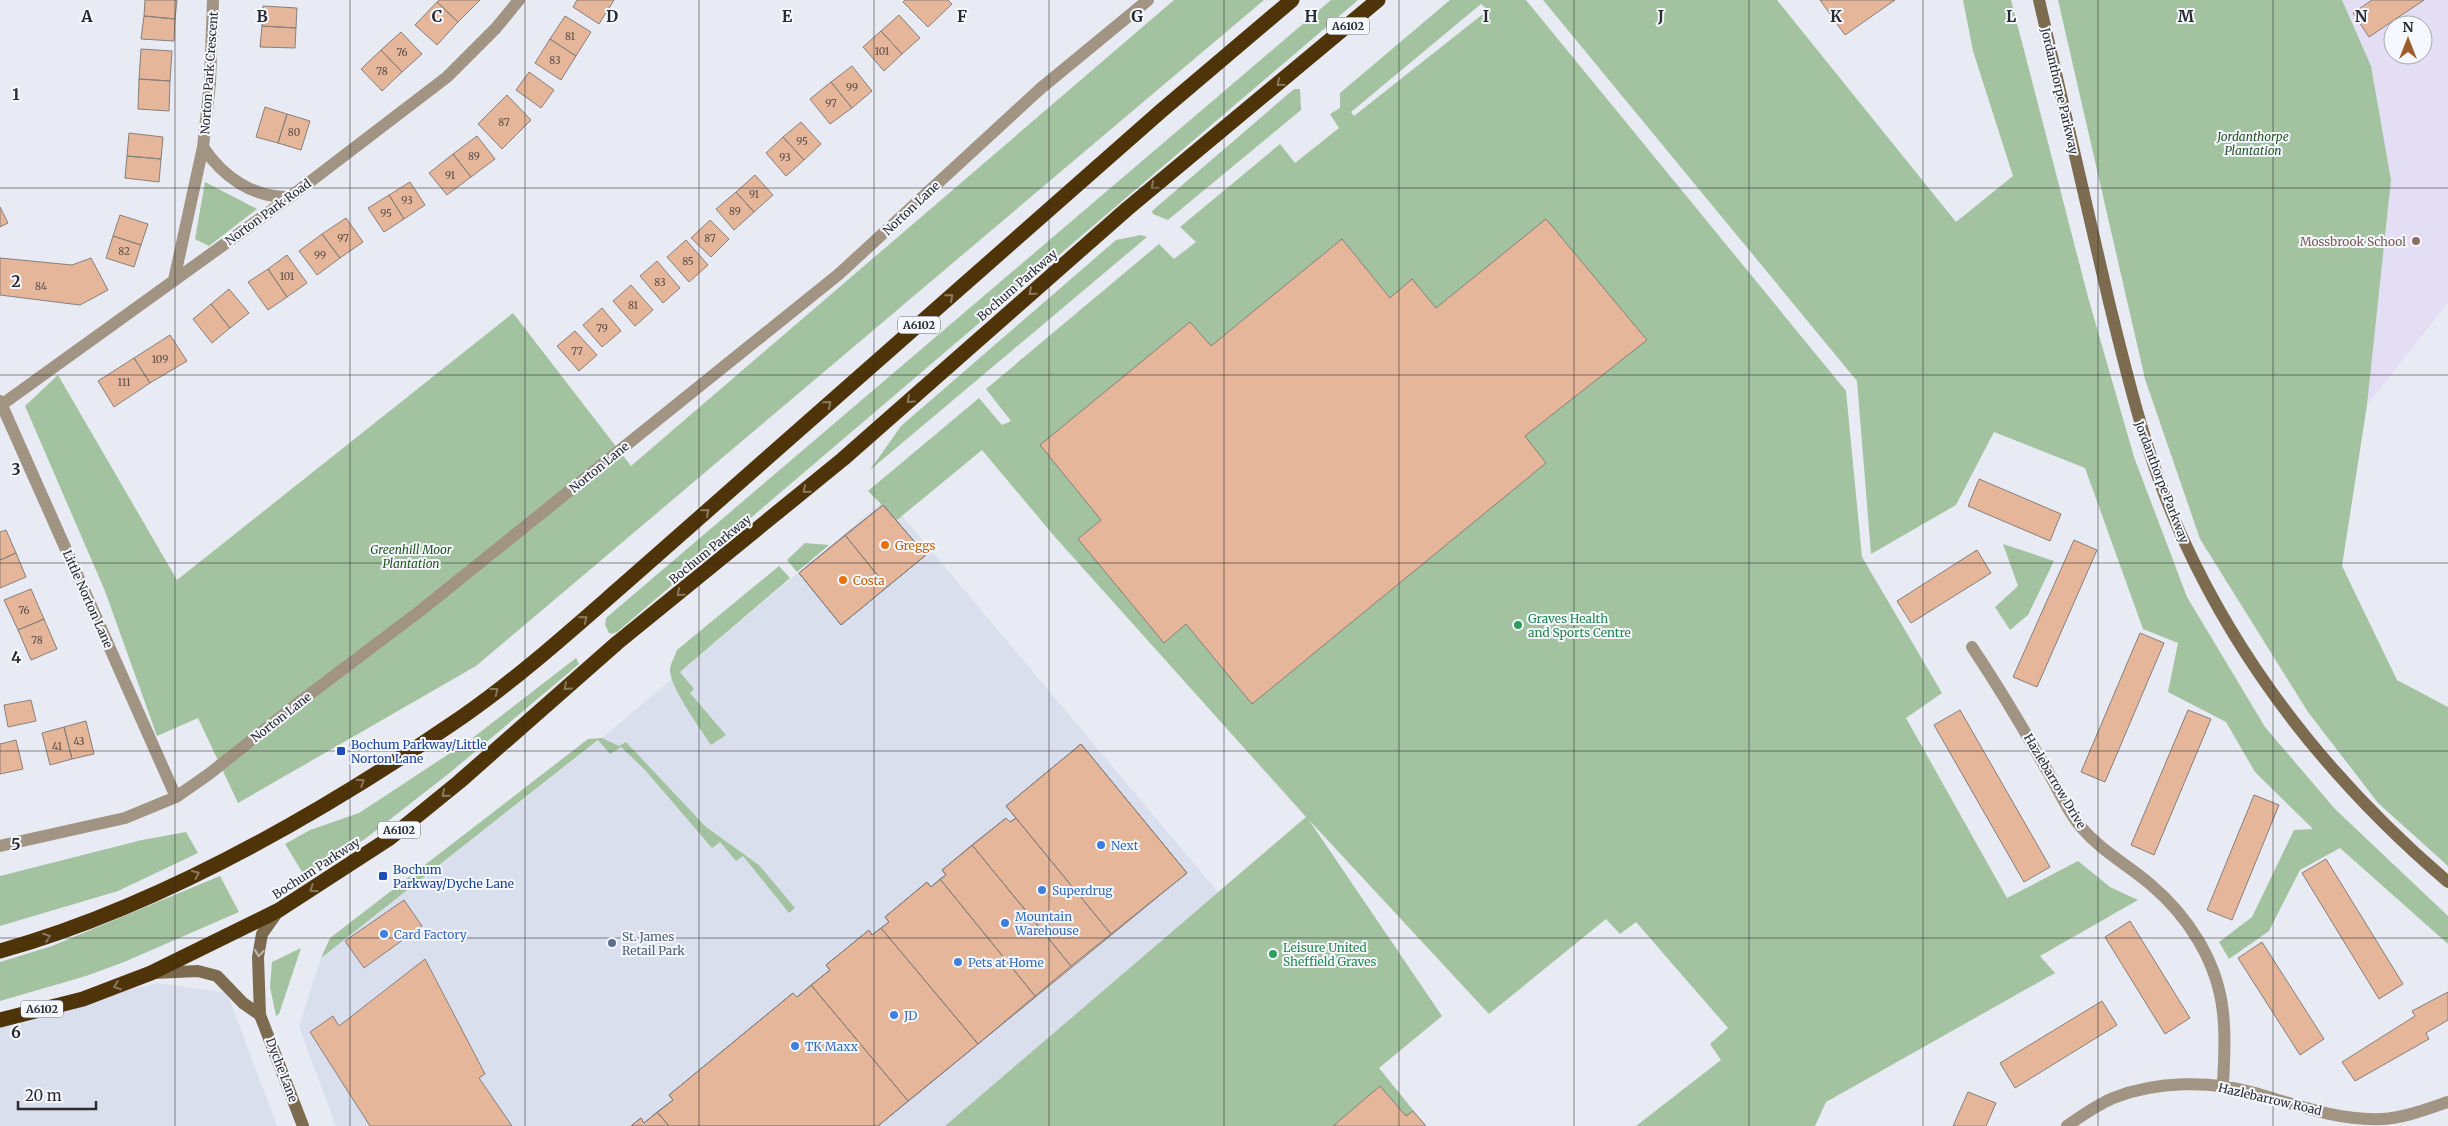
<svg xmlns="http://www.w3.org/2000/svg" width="2448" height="1126" viewBox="0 0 2448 1126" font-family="Merriweather,serif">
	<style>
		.built { fill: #dadfee }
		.education { fill: #e3def3; fill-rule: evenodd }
		.green { fill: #a3c3a0; fill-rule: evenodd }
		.building { fill: #e5b699; stroke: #867f7b }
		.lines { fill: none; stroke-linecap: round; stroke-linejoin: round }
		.street { stroke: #a19482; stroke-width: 12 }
		.secondary { stroke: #7d6b50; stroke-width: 12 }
		.highway { stroke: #4e3408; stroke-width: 15 }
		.oneway { stroke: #89795e }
		.oneway2 { stroke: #c0b9b0 }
		.grid { fill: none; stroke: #2a2b2e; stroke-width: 1; stroke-opacity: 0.55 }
		.education-dot { fill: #8d6e63; stroke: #f6f8ff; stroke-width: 2 }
		.food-dot { fill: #e8710a; stroke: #f6f8ff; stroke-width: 2 }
		.leisure-dot { fill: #2e9e5b; stroke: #f6f8ff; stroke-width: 2 }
		.transit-dot { fill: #1a4fb4; stroke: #f6f8ff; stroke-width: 2 }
		.shop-dot { fill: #3f7fe0; stroke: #f6f8ff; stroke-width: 2 }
		.service-dot { fill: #5c6f8a; stroke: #f6f8ff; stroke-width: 2 }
		.labels { text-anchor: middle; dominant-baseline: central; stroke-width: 4; stroke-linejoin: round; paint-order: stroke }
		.number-label { font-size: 10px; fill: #594e49 }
		.shield { fill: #f6f8ff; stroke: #67686d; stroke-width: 1 }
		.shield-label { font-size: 11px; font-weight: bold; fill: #2a2b2e }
		.street-label { font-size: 12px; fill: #2a2b2e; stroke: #f6f8ff }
		.park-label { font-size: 12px; font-style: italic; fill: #245622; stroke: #f6f8ff }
		.education-label { font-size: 12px; fill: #785e54; stroke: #f6f8ff; text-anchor: end }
		.food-label { font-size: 12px; fill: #c56008; stroke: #f6f8ff; text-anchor: start }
		.leisure-label { font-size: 12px; fill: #27864d; stroke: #f6f8ff; text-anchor: start }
		.transit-label { font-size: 12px; fill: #164399; stroke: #f6f8ff; text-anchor: start }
		.shop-label { font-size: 12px; fill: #366cbe; stroke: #f6f8ff; text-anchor: start }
		.service-label { font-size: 12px; fill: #4e5e75; stroke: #f6f8ff; text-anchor: start }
		.grid-label { font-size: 16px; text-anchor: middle; font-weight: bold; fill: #2a2b2e; stroke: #f6f8ff; stroke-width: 4; stroke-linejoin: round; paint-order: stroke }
	</style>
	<rect width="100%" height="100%" fill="#e8ebf3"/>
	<path class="built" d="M887 498 1218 892 945 1126H336L299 1027 321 958 602 738Z
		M157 983 227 993 277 1126H0V1021Z"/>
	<path class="education" d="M2342 0H2448V303L2367 405 2391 180 2371 66ZM2393 25H2423V55H2393Z"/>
	<path class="green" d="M1174 0H1264L476 666 238 803 198 718 157 736 105 591 25 406 58 375 177 580 513 313 631 466Z
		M1331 0H1358L617 632 612 634 609 633 605 625 606 618Z
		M1450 0H1526L1846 391 1862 557 1942 693 1906 718 2007 898 2078 861 2110 887 2138 900 2040 956 2055 973 1826 1102 1815 1126H1636L1721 1060 1710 1044 1728 1028 1636 922 1620 934 1606 919 1489 1014 1309 820 1442 1016 1379 1068 1426 1126H945L1306 817 1055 537 982 450 897 520 868 491 979 398 1002 425 1011 421 986 389 1159 244 1174 259 1196 242 1180 227 1280 144 1295 163 1339 128 1330 114 1340 108V93ZM1481 4 1488 10 1354 116 1351 112Z
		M1543 0H1777L1956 222 2013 176 1973 51 1963 0H2011L2088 297 2134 457 2187 597 2265 727 2335 809 2448 916V944L2340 848 2300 870 2269 931 2229 959 2219 942 2252 917 2294 830 2313 829 2255 772 2226 722 2168 692 2178 643 2143 629 2085 468 1994 432 1956 505 1871 554 1857 381Z
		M2058 0H2342L2371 66 2391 180 2367 405 2342 566 2397 680 2448 707V866L2378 803 2308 712 2200 539 2145 379Z
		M1294 89H1300L1301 110 1168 220 1153 214 1152 211Z
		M205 182 257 209 209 246 195 239Z
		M1141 235 1147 237 870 470 901 426 1116 240Z
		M805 543 829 545 797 572 787 560Z
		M2003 544 2054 561 2028 615 2010 630 1995 607 2018 586Z
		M779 566 790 578 680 672 694 689 690 693 726 735 711 745C700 728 672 690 670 672 669 666 675 656 677 650Z
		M576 658 579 664 452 771 365 839 304 875 285 844 310 830 359 813 470 740Z
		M602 738 619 746 626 742 706 827 759 865 795 908 789 913 743 856 736 861 720 842 712 848 645 770 621 747 610 754 598 740 321 958 330 938 588 739Z
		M186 832 198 853 118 891 0 926V876L142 840Z
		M220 876 239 912 124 962 86 976 0 1001V962L52 946Z
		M301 948 279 1014 276 1016 270 987 272 962Z"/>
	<path class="building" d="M145 0H177L175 19 144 16Z
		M439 0H480L458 22 437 2Z
		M577 0H614L599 24 573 7Z
		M905 0H948L952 4 928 27 903 2Z
		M1820 0H1895L1845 35Z
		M2372 0H2424L2369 37 2353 13Z
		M437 2 458 22 437 45 415 25Z
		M263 6 297 8 296 28 262 26Z
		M899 15 920 38 902 54 881 31Z
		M144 16 175 19 174 41 141 39Z
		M565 16 591 32 576 56 550 39Z
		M262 26 296 28 295 48 260 47Z
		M881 31 902 54 884 71 863 47Z
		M401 32 422 54 402 72 381 50Z
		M550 39 576 56 561 80 535 63Z
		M141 49 172 51 170 81 139 79Z
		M381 50 402 72 382 91 361 69Z
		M852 66 872 91 852 108 831 82Z
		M529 72 554 90 541 108 516 90Z
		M139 79 170 81 169 111 138 109Z
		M831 82 852 108 830 124 810 99Z
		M507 95 531 120 502 149 478 124Z
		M265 107 287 114 278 143 256 137Z
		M287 114 310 121 301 150 278 143Z
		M801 122 821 144 804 160 783 137Z
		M129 133 163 137 161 159 127 156Z
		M477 136 495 159 471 177 453 154Z
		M783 137 804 160 786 176 766 153Z
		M453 154 471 177 447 195 429 173Z
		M127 156 161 159 159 182 125 178Z
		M755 175 773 195 754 212 736 192Z
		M410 182 425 205 404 219 389 195Z
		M736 192 754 212 734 230 716 209Z
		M389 195 404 219 384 232 368 208Z
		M0 207 8 223 0 227Z
		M120 215 148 224 141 245 113 236Z
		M346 218 363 242 340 258 322 234Z
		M1546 219 1647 340 1525 436 1546 463 1252 704 1186 624 1164 643 1078 539 1101 520 1040 445 1190 322 1211 346 1342 239 1390 298 1412 279 1436 308Z
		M710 220 729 239 711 257 691 238Z
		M322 234 340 258 317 275 299 251Z
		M113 236 141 245 134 267 106 258Z
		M686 240 708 265 689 282 667 257Z
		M287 255 307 283 287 297 268 269Z
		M0 258 72 265 91 258 108 290 80 305 0 295Z
		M657 261 680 288 663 303 640 276Z
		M268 269 287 297 268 310 248 282Z
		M631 285 653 310 635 326 613 301Z
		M229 289 249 313 230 328 211 304Z
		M211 304 230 328 212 343 193 319Z
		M602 308 621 331 602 347 583 325Z
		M575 331 597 355 579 371 557 346Z
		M170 335 187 361 150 383 134 358Z
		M134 358 150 383 114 407 98 381Z
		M1979 479 2061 514 2050 541 1968 506Z
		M883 505 926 555 841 625 799 573Z
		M883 505 926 555 887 587 845 535Z
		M6 530 16 553 0 560V532Z
		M845 535 887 587 841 625 799 573Z
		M2074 540 2097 550 2037 687 2013 677Z
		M1977 550 1991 573 1911 623 1897 601Z
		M16 553 26 577 0 588V560Z
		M31 589 44 619 18 630 4 600Z
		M44 619 57 649 31 660 18 630Z
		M2140 633 2164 643 2105 782 2081 772Z
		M31 700 36 721 8 727 4 705Z
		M1960 710 2050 867 2024 882 1934 725Z
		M2188 710 2211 719 2154 855 2131 845Z
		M86 721 94 754 72 759 64 727Z
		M64 727 72 759 50 765 42 733Z
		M16 740 23 769 0 774V744Z
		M1081 744 1187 873 878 1126H631L641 1118 644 1123 673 1100 669 1095 793 993 797 997 830 970 826 965 869 930 872 935 889 922 885 917 927 882 931 887 946 875 942 870 1006 818 1010 822 1016 818 1006 806Z
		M1081 744 1187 873 1111 934 1006 806Z
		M2254 795 2279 805 2232 920 2207 910Z
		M1006 818 1010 822 1016 818 1111 934 1071 966 972 845Z
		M972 845 1071 966 1035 996 940 879 946 875 942 870Z
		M2326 859 2403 984 2379 999 2302 873Z
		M940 879 1035 996 978 1044 881 928 889 922 885 917 927 882 931 887Z
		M404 900 422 926 364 968 345 941Z
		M2130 921 2190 1018 2165 1034 2105 937Z
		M881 928 978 1044 908 1101 811 985 830 970 826 965 869 930 872 935Z
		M2262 942 2324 1039 2300 1055 2238 958Z
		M425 959 485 1074 479 1078 512 1126H370L310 1032 333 1016 339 1026Z
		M811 985 908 1101 878 1126H669L657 1112 673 1100 669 1095 793 993 797 997Z
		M2448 992V1020L2426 1033 2429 1039 2355 1081 2342 1062 2415 1016 2412 1011Z
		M2102 1001 2117 1025 2015 1088 2000 1063Z
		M1380 1086 1406 1116 1413 1111 1426 1126H1333Z
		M1968 1092 1996 1103 1986 1126H1953Z
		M657 1112 669 1126H631L641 1118 644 1123Z"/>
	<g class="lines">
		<path class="street" d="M203 147C223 177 253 198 290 197
			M174 280 203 147 210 83 213 0
			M0 401 176 797
			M0 406 290 197 447 77 496 28 519 0
			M1972 647C1998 686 2022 726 2045 767 2057 786 2066 809 2080 826 2101 851 2125 863 2150 884 2188 916 2218 962 2223 1013 2226 1037 2224 1061 2223 1085
			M0 846 125 818 176 797 209 774 302 700 420 611 839 274 1040 89 1148 0
			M2067 1126C2081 1116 2097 1105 2113 1098 2156 1081 2211 1080 2255 1093 2296 1105 2339 1121 2382 1119 2404 1118 2427 1109 2448 1102"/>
		<path class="secondary" d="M2039 0C2062 101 2085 202 2109 302 2129 383 2148 464 2184 541 2245 674 2337 787 2448 882
			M279 910 262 934 258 957 260 1015 303 1126
			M154 973 198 971 217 976 243 1003 260 1015"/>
		<path class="highway" d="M0 951C161 906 325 811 462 717 521 676 577 625 631 578L1161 111 1292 0
			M0 1020 83 999 151 973 279 910 390 838 459 782 617 643 843 459 1127 209 1378 0"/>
	</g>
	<defs><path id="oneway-chevron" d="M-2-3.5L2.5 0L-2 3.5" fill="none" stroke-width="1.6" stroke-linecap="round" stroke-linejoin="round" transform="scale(1.25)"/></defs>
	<g class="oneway">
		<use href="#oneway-chevron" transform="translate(1280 83) rotate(141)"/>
		<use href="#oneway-chevron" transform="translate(1154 186) rotate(139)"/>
		<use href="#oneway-chevron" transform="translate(1032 292) rotate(139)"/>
		<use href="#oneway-chevron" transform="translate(950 297) rotate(-41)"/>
		<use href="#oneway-chevron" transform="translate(910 400) rotate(138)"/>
		<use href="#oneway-chevron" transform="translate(828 404) rotate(-41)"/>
		<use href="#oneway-chevron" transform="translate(806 490) rotate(141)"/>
		<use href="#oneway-chevron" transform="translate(706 512) rotate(-41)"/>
		<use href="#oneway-chevron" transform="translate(680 593) rotate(141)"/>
		<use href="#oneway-chevron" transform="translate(584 619) rotate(-40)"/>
		<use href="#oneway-chevron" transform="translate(567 687) rotate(138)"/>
		<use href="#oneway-chevron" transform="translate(495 691) rotate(-38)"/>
		<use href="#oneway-chevron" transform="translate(361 782) rotate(-33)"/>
		<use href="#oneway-chevron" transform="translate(445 794) rotate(141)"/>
		<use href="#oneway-chevron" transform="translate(196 874) rotate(-24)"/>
		<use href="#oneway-chevron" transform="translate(313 889) rotate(146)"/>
		<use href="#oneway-chevron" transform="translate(47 937) rotate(-20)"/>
		<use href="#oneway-chevron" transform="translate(117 986) rotate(159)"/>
	</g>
	<use class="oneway2" href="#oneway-chevron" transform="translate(259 953) rotate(96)"/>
	<path class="grid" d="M175 0V1126M350 0V1126M525 0V1126M699 0V1126M874 0V1126M1049 0V1126M1224 0V1126M1399 0V1126M1574 0V1126M1749 0V1126M1923 0V1126M2098 0V1126M2273 0V1126M0 188H2448M0 375H2448M0 563H2448M0 751H2448M0 938H2448"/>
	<circle class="education-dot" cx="2416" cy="241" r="5"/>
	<g class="food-dot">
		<circle cx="885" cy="545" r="5"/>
		<circle cx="843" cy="580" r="5"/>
	</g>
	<g class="leisure-dot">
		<circle cx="1518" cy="625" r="5"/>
		<circle cx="1273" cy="954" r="5"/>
	</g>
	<g class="transit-dot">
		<rect x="336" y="746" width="10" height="10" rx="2.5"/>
		<rect x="378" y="871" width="10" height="10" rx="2.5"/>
	</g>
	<g class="shop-dot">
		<circle cx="1101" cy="845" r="5"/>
		<circle cx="1042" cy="890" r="5"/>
		<circle cx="1005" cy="923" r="5"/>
		<circle cx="384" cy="934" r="5"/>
		<circle cx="958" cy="962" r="5"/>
		<circle cx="894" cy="1015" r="5"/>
		<circle cx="795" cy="1046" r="5"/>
	</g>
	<circle class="service-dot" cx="612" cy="943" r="5"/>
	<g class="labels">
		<g class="number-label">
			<text x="570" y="36">81</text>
			<text x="882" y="51">101</text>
			<text x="402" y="52">76</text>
			<text x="555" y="60">83</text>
			<text x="382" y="71">78</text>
			<text x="852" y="87">99</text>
			<text x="831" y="103">97</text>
			<text x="504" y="122">87</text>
			<text x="294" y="132">80</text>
			<text x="802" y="141">95</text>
			<text x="474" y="156">89</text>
			<text x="785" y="157">93</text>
			<text x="450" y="175">91</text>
			<text x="754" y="194">91</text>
			<text x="407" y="200">93</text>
			<text x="735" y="211">89</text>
			<text x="386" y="213">95</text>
			<text x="343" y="238">97</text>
			<text x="710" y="238">87</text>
			<text x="124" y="251">82</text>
			<text x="320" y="255">99</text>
			<text x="688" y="261">85</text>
			<text x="287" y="276">101</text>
			<text x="660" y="282">83</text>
			<text x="41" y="286">84</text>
			<text x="633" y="305">81</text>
			<text x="602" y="328">79</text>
			<text x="577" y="351">77</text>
			<text x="160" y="359">109</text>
			<text x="124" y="382">111</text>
			<text x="24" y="610">76</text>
			<text x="37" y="640">78</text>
			<text x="79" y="741">43</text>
			<text x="57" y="746">41</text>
		</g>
		<g class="shield">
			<rect x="1327" y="17.5" width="42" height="17" rx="4"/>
			<rect x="898" y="316.5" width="42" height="17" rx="4"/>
			<rect x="378" y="821.5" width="42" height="17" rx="4"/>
			<rect x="21" y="1000.5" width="42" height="17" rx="4"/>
		</g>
		<g class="shield-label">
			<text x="1348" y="26">A6102</text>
			<text x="919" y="325">A6102</text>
			<text x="399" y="830">A6102</text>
			<text x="42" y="1009">A6102</text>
		</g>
		<g class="street-label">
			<text transform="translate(209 73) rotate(-86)">Norton Park Crescent</text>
			<text transform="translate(2060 91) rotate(77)">Jordanthorpe Parkway</text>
			<text transform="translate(911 208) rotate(-43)">Norton Lane</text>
			<text transform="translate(268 212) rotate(-36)">Norton Park Road</text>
			<text transform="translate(1017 285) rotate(-41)">Bochum Parkway</text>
			<text transform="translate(599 467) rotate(-39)">Norton Lane</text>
			<text transform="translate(2162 482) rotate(69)">Jordanthorpe Parkway</text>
			<text transform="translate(710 549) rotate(-39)">Bochum Parkway</text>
			<text transform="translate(88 599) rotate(66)">Little Norton Lane</text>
			<text transform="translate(281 717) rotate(-38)">Norton Lane</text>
			<text transform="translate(2055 781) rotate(59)">Hazlebarrow Drive</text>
			<text transform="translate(316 868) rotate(-33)">Bochum Parkway</text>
			<text transform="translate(282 1070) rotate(69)">Dyche Lane</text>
			<text transform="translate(2270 1099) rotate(13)">Hazlebarrow Road</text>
		</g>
		<g class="park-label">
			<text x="2253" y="136">Jordanthorpe<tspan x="2253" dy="14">Plantation</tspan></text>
			<text x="411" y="549">Greenhill Moor<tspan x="411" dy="14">Plantation</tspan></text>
		</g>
		<g class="education-label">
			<text x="2406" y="241">Mossbrook School</text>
		</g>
		<g class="food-label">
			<text x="895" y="545">Greggs</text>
			<text x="853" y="580">Costa</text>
		</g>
		<g class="leisure-label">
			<text x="1528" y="618">Graves Health<tspan x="1528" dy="14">and Sports Centre</tspan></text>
			<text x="1283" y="947">Leisure United<tspan x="1283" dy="14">Sheffield Graves</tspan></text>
		</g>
		<g class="transit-label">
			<text x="351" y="744">Bochum Parkway/Little<tspan x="351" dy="14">Norton Lane</tspan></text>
			<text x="393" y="869">Bochum<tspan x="393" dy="14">Parkway/Dyche Lane</tspan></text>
		</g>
		<g class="shop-label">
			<text x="1111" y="845">Next</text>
			<text x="1052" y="890">Superdrug</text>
			<text x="1015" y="916">Mountain<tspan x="1015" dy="14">Warehouse</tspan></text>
			<text x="394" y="934">Card Factory</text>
			<text x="968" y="962">Pets at Home</text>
			<text x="904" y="1015">JD</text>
			<text x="805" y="1046">TK Maxx</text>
		</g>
		<g class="service-label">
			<text x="622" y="936">St. James<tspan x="622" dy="14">Retail Park</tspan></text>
		</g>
	</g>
	<g class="grid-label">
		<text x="87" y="22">A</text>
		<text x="262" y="22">B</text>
		<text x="437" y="22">C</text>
		<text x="612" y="22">D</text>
		<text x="787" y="22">E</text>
		<text x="962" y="22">F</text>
		<text x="1137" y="22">G</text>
		<text x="1311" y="22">H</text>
		<text x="1486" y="22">I</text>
		<text x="1661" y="22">J</text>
		<text x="1836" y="22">K</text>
		<text x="2011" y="22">L</text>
		<text x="2186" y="22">M</text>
		<text x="2361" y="22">N</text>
		<text x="16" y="100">1</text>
		<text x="16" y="287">2</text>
		<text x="16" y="475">3</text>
		<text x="16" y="663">4</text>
		<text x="16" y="850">5</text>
		<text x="16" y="1038">6</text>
	</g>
	<g transform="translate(2408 40)"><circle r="24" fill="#f6f8ff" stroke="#a4a6ab"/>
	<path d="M0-4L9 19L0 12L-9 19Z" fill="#9e5e27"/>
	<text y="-8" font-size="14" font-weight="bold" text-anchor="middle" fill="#2a2b2e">N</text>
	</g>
	<path d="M18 1101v8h78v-8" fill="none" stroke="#2a2b2e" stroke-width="2.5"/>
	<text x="25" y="1101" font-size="15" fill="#2a2b2e" stroke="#f6f8ff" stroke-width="4" paint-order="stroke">20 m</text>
</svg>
